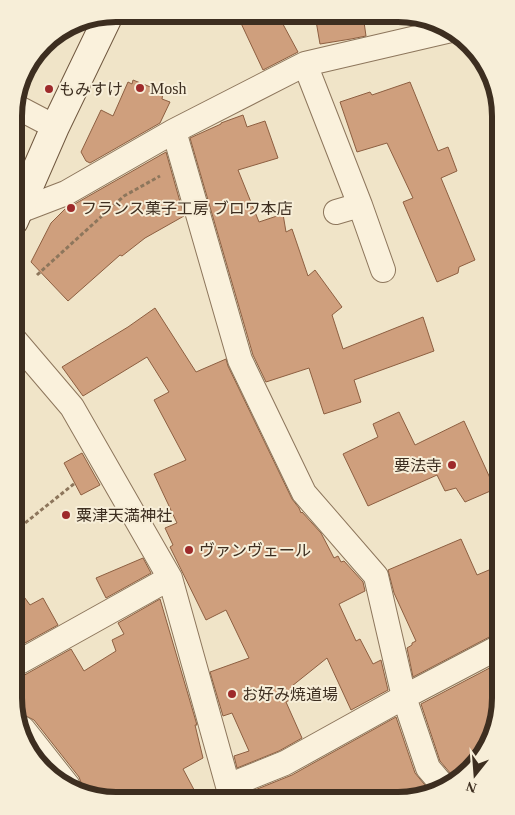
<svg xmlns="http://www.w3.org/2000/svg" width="515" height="815" viewBox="0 0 515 815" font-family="'Times New Roman','Noto Sans JP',serif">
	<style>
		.building { fill: #cf9f7d; stroke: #8d5f41 }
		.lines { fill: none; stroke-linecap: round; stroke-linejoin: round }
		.street-casing { stroke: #8d765c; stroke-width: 26 }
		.secondary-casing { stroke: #6f573f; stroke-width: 30 }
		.path { stroke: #8d765c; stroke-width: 3; stroke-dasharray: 4 2.5; stroke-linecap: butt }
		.street { stroke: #faf1dc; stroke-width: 24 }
		.secondary { stroke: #faf1dc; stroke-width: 28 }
		.poi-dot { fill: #9e2a2b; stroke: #f7eed8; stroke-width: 2 }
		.labels { text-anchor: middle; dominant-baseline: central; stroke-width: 4; stroke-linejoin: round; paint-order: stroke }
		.poi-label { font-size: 16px; fill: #3d2e20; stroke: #f7eed8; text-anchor: start }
		.rim { fill: none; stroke: #3d2e20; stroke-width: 6 }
	</style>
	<rect width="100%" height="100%" fill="#f0e4c8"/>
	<path class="building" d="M252 15H278L298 52 263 70 239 19Z
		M315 15H363L366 36 351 39 320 44Z
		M133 80 163 92 162 99 170 102 160 123 90 163 86 161 81 152 101 110 113 116 128 82 132 84Z
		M410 82 438 151 448 147 457 171 441 178 475 260 459 267 458 273 437 282 403 202 413 198 387 143 357 152 340 102 370 92 372 95Z
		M243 115 247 127 265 121 278 158 238 170 259 222 283 214 286 232 292 229 308 276 315 270 342 307 332 315 343 349 423 317 434 351 354 380 361 402 324 414 309 368 266 382 253 355 190 138 221 124V123Z
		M166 152 184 216 145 238 122 256 120 255 68 301 31 262 51 223 66 208 73 205Z
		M155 308 196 372 226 359 228 366 292 499 299 508 301 513 302 512 321 533 334 558 338 556 341 562 344 561 363 582 365 591 339 604 356 641 360 639 373 664 381 660 388 690 351 710 327 658 292 686 295 697 286 702 302 738 279 751 237 768 234 756 249 751 232 713 223 716 210 672 249 658 226 610 206 620 170 547 173 545 165 528 177 523 154 474 186 460 154 400 169 392 147 357 83 396 62 367 128 327Z
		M399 412 415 445 464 421 495 489 465 502 456 488 445 491 437 475 368 506 343 454 378 437 373 424Z
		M82 453 100 485 81 495 64 463Z
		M461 539 477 575 501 565V632L495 634 413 677 407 648 412 645V643L416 641 394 593 388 570Z
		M143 558 151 573 106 598 96 578Z
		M14 583 30 605 43 598 58 625 14 649Z
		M160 599 197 725H195L203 758 183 769 200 801 103 800 81 791 82 785 79 777 34 720 26 716H17L14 698V679L21 677 71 649 84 671 116 651 112 640 124 634 118 623Z
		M501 662V706L488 740 470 755 478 763 456 780 440 761 421 704Z
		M396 717 415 773 433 795 399 801H289L282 791 263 801H248L245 794 292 775Z"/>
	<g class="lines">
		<defs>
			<path id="street" d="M305 64 360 205 383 270
				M15 106 55 127
				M174 131 305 64 451 30
				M19 211 66 193 174 131 240 360 304 493 376 576 404 697 428 768 445 788
				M336 212 360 205
				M14 339 72 407 170 578 228 786 230 801
				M14 665 170 578
				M20 730 23 729 68 786
				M228 786 285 763 404 697 501 646"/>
			<path id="secondary" d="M14 221 55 127 109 15"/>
		</defs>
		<use href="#street" class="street-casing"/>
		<use href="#secondary" class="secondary-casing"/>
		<path class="path" d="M37 275 124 196 160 176
			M15 531 75 483"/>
		<use href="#street" class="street"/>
		<use href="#secondary" class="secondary"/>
	</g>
	<g class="poi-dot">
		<circle cx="140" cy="88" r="5"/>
		<circle cx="49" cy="89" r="5"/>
		<circle cx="71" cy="208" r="5"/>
		<circle cx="452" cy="465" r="5"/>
		<circle cx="66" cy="515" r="5"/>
		<circle cx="189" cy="550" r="5"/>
		<circle cx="232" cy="694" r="5"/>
	</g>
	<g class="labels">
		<g class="poi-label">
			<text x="150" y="88">Mosh</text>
			<text x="59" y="89">もみすけ</text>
			<text x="81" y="208">フランス菓子工房 ブロワ本店</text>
			<text x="442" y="465" text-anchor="end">要法寺</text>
			<text x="76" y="515">粟津天満神社</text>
			<text x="199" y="550">ヴァンヴェール</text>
			<text x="242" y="694">お好み焼道場</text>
		</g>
	</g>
	<path d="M0 0H515V815H0ZM116 22H398A94 94 0 0 1 492 116V698A94 94 0 0 1 398 792H116A94 94 0 0 1 22 698V116A94 94 0 0 1 116 22Z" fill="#f7eed8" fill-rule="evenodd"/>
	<path class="rim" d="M116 22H398A94 94 0 0 1 492 116V698A94 94 0 0 1 398 792H116A94 94 0 0 1 22 698V116A94 94 0 0 1 116 22Z"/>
	<g transform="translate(475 775) rotate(197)" stroke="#f7eed8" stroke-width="4" paint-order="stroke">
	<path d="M0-4L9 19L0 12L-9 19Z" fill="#3d2e20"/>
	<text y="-8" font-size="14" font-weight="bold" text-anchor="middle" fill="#3d2e20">N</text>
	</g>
</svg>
